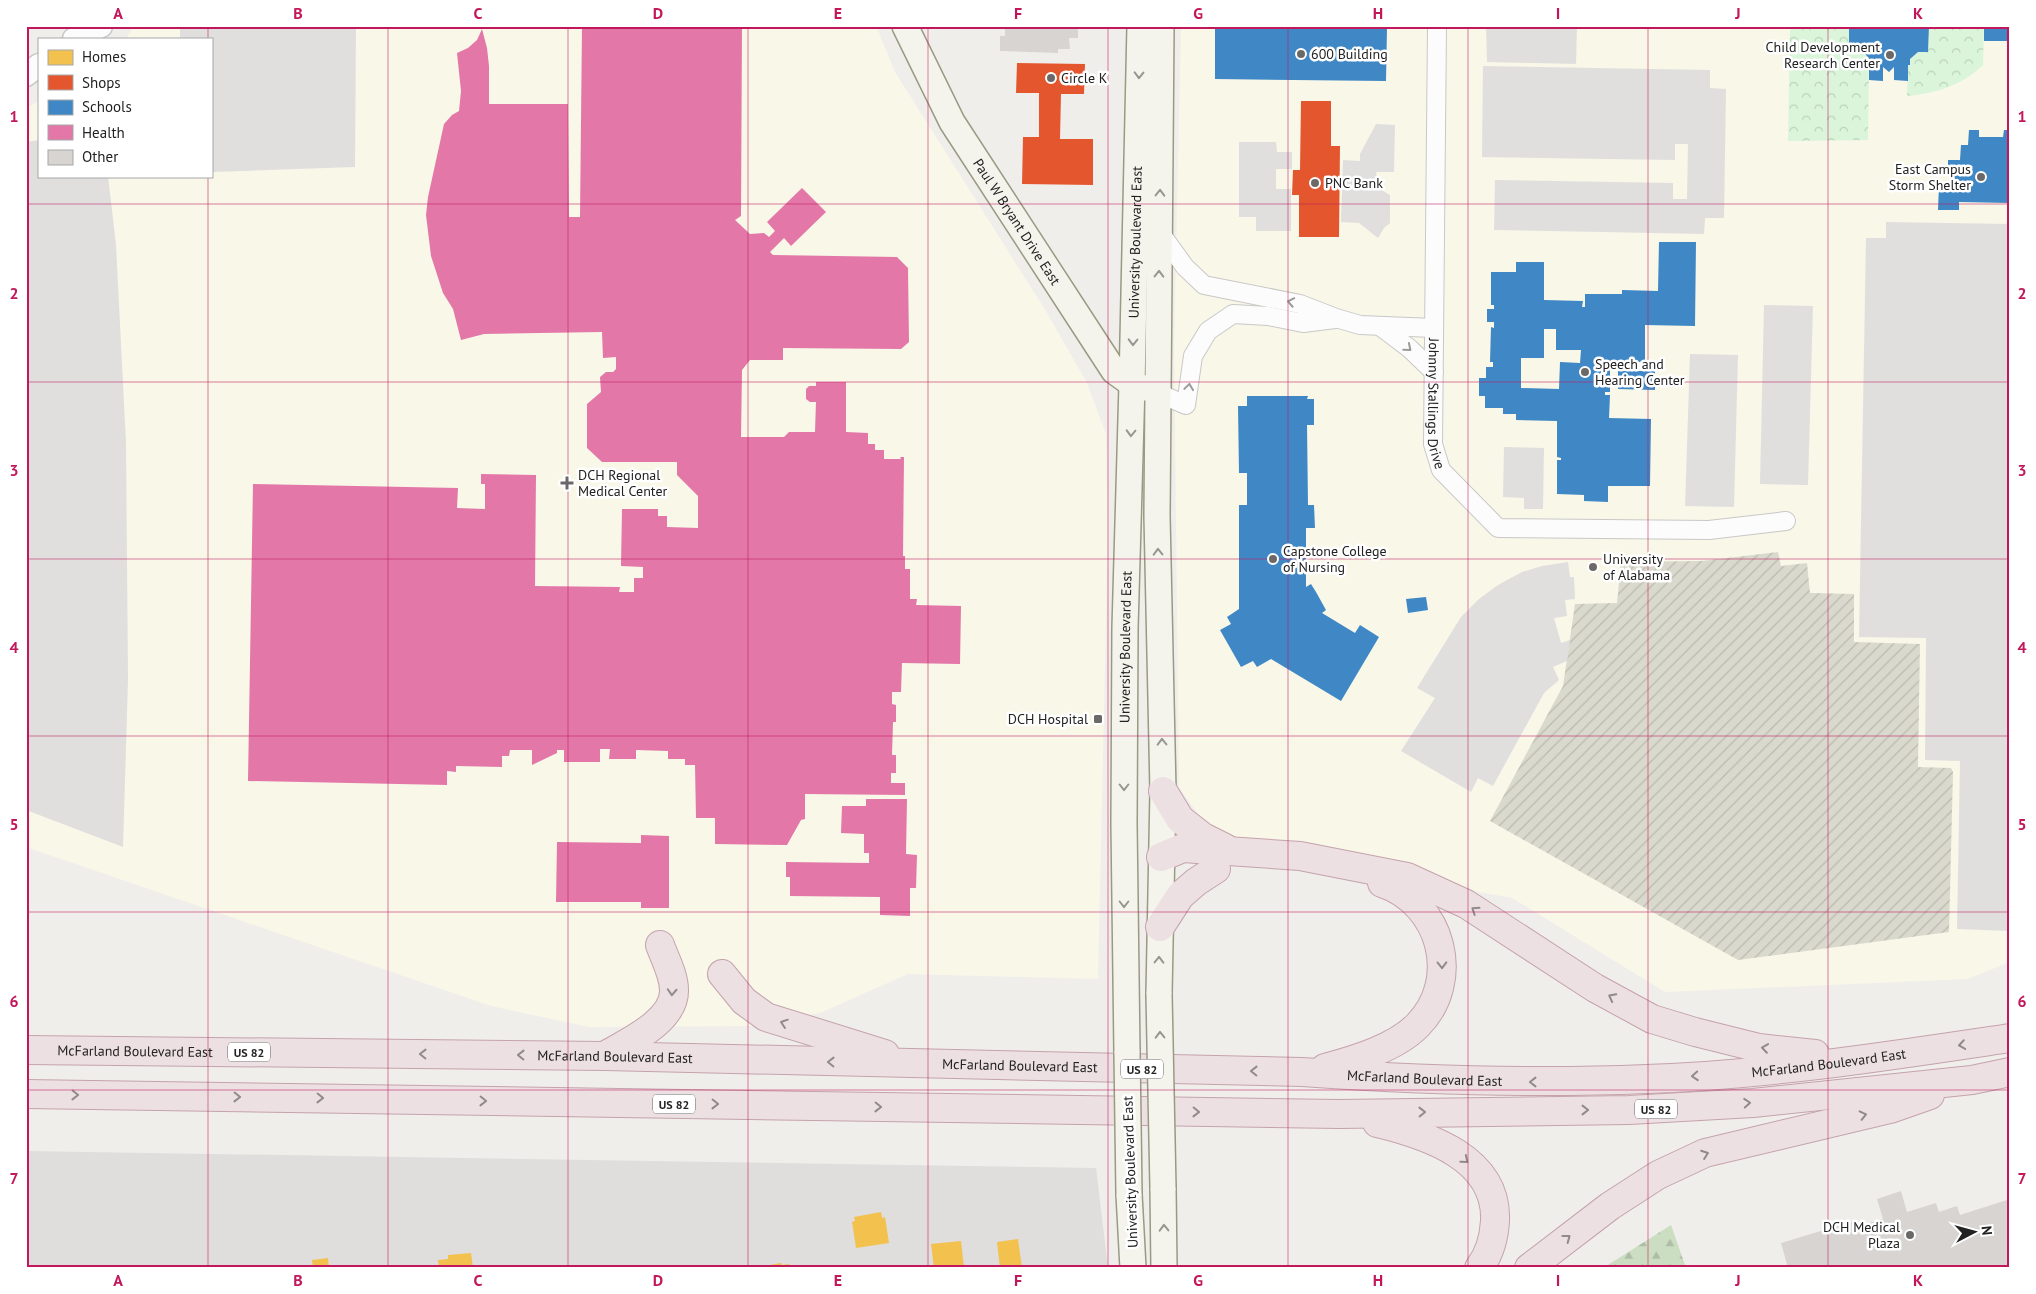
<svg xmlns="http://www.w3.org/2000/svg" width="2036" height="1294" viewBox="0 0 2036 1294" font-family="'PT Sans',sans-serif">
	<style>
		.residential { fill: #dfdedc }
		.education { fill: #f8f7e8 }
		.construction { fill: url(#construction-furrows) }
		.forest { fill: url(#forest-firs) }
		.park { fill: url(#park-crowns) }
		.parking { fill: #e0dfde }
		.homes { fill: #f2c14e }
		.shops { fill: #e4572e }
		.schools { fill: #3f88c5; fill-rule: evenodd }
		.health { fill: #e377a8 }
		.building { fill: #d7d4d2 }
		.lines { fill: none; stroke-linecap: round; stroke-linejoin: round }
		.minor-casing { stroke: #c9c8c7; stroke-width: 20 }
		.tertiary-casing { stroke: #c9c8c7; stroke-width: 25 }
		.secondary-casing { stroke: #999a82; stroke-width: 28 }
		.motorway-casing { stroke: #c5a2ac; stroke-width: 30 }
		.minor { stroke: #fdfcfc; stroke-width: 18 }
		.tertiary { stroke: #fdfcfc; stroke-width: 22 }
		.secondary { stroke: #f4f4ed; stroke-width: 25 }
		.motorway { stroke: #ece0e2; stroke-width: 28 }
		.secondary-bridge-casing { stroke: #999a82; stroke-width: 28; stroke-linecap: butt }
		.secondary-bridge { stroke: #f4f4ed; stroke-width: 25 }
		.oneway { stroke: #969692 }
		.oneway2 { stroke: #9a9a9a }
		.oneway3 { stroke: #918a8c }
		.grid { fill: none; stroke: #c2185b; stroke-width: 1; stroke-opacity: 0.55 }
		.poi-dot { fill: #6a6968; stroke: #fff; stroke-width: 2 }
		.labels { text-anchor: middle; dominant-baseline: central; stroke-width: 5; stroke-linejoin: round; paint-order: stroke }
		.shield { fill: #fff; stroke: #646464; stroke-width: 1 }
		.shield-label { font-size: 12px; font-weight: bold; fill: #222 }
		.poi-label { font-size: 14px; fill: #222; stroke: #fff; text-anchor: start }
		.street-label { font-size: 14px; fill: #222; stroke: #fff }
		.neatline { fill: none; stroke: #c2185b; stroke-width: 2 }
		.grid-label { font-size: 16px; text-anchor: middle; font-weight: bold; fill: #c2185b }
	</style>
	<defs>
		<pattern id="construction-furrows" width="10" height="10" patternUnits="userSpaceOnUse" patternTransform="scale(1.25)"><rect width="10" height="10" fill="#d9d9cd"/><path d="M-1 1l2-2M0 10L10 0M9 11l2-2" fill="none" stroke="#babab0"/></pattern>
		<pattern id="forest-firs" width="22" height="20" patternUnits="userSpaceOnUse" patternTransform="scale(1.25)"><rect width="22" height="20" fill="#cbdec1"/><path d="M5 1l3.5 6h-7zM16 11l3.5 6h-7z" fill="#aebea6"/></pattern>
		<pattern id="park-crowns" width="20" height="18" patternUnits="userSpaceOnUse" patternTransform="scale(1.25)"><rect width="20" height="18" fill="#daf5da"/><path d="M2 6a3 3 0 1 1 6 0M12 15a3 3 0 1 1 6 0" fill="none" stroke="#bbd2bb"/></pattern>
	</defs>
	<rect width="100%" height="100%" fill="#f0eeeb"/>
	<path class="residential" d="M26 1151 1096 1168 1108 1268H26Z"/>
	<path class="education" d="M134 26H876L895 72 1044 308 1086 381 1106 434 1108 532 1098 979 908 974 820 1013 754 1026 589 1027 491 1006 26 847V108L39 101V176H211V39H126Z
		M1181 26H2010V962L1967 979 1665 992 1512 898 1301 860 1210 830 1179 788 1174 346Z"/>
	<path class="construction" d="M1778 552 1781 566 1807 563 1810 593 1854 594V642L1920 644 1918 767 1951 768 1953 772 1949 932 1738 960 1490 821 1563 686 1575 604 1617 603 1621 562 1702 561Z"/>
	<path class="forest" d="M1671 1225 1686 1268H1603Z"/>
	<path class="park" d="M1790 26H1849L1862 51 1869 58 1868 140 1788 141Z
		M1929 26H1984L1983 65C1961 86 1936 93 1907 96L1908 65 1910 64V59L1918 52 1928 51Z"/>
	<path class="parking" d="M180 26H356L355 167 211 172V39H180Z
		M1486 26H1577L1576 64 1487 62Z
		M1483 66 1710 70V88L1726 89 1724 218H1705L1704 234 1494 230 1495 180 1673 183V199H1687L1688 144H1675V160L1482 157Z
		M1376 124 1395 125 1394 172H1376L1380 189 1390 195V223L1384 228 1378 238 1359 223 1341 222 1343 160 1360 161V154Z
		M39 140V176H108L116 245 126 443 128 680 123 847 26 810V142Z
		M1239 142H1276L1277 152H1292V169H1276V189H1291V231H1256V217H1239Z
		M1886 222 2010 224V931L1957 929 1960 761 1925 760 1926 638 1859 637 1866 238H1886Z
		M1764 305 1813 306 1808 485 1760 484Z
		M1690 354 1738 355 1734 507 1685 506Z
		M1504 447 1544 448 1543 509H1524V498L1503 497Z
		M1568 562 1570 577H1574L1575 599 1565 600 1567 616 1554 618 1561 643 1570 640 1567 661 1553 667 1559 680 1544 693 1493 786 1478 778 1471 792 1401 751 1435 698 1417 688 1461 617 1479 599 1498 585 1522 572 1542 566Z"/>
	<path class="homes" d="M881 1212 882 1218 885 1217 889 1243 856 1248 852 1222 855 1221 854 1217Z
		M1018 1239 1022 1268H1000L997 1242Z
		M961 1241 964 1268H934L931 1244Z
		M471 1253 473 1268H439L438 1260 448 1259V1255Z
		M328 1258 329 1268H313L312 1260Z
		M781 1263 782 1265 789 1264 790 1268H770V1265Z"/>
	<path class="shops" d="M1017 63 1085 64 1084 94H1061L1060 139H1093V185L1022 184 1023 137H1039V93H1016Z
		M1301 101H1331V146H1340L1339 237H1299V195H1292L1293 170H1300Z"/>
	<path class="schools" d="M1270 26H1383V28H1387L1386 81 1215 79V27Z
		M1849 26H1929L1928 52H1918L1910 59V65H1908V81L1894 80V67L1889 72 1883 67V81L1869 80V58L1862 51H1849Z
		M1984 26H2010V41H1984Z
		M1969 130H1979V137H2003L2004 130H2010V203L1959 202V210H1938L1939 185H1952V170H1948V160H1960L1961 145H1968Z
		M1659 242H1696L1695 326 1645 325V362H1610V392H1605V395H1610L1609 418 1651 419 1650 486H1608V502L1584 501V495L1557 494V460H1561V458L1557 457V421L1516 420V414H1503V408H1485V396H1479V378H1486V367H1493V362H1490L1491 327 1494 328V322H1487V309H1494V305H1491V272H1516V262H1544V300L1583 301 1582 307H1585V294H1622V290L1658 291ZM1544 329H1556V350H1581L1580 363 1560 362 1559 389 1521 388V358H1544Z
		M1618 371H1655V390L1618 389Z
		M1247 396H1308L1307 399H1314V425H1307L1308 505H1314L1315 528H1306V587L1311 584 1316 592 1326 610 1322 613 1355 633 1360 625 1379 637 1341 701 1271 659 1257 667 1253 661 1241 667 1220 630 1231 624 1227 617 1239 609V505H1247V473H1239L1238 406H1247Z
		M1426 597 1428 610 1408 613 1406 599Z"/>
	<path class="health" d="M582 26H742L741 216 735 220 750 234 764 233 769 237 775 231 767 222 802 188 826 212 791 246 784 238 770 252 773 255 897 257 908 268 909 342 901 349 783 348V360H750L742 370 741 437H784L789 432H815L816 402H810L806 399V389L809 386H816V382H846V432L868 433V444H875V450H884V459H901L900 457H904L903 556H905V569H910V599H917L916 605 961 606 960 664 902 663 901 692H892V704L896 705V722H893L892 755H896V773H891V783H905V795L805 794V819L801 820 787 845 715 844V818H696L695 765H685V759H668V751L636 750V759H609L610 749H600V762H564V750H557V753L532 765V750H510L509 756H502V767L456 766V772L447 771V785L248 781 253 484 458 488 457 508 485 509V484H481V474L536 475 535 586 620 587 619 592H634V578H643V567L621 566 622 509H658V516H667V527L698 528V496L677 475V462H602L587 448V404L601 392 600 377 606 372H613L616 369V357L603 358 602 332 484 334 461 340 453 309 443 293 431 256 426 215 428 197 444 124 452 115 459 111 461 91 457 53 468 48 477 40 482 29 487 48 489 66V104H568L569 217H580Z
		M866 799H907L906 854 917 855 916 888H910V916L880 915V897L790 896V877H786V862L869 863V853H864V834L841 833 842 806H866Z
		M641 835 669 836V908H641V902H556L557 842 641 843Z"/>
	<path class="building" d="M1005 26H1078V38H1069L1070 49H1058V53L1000 51V36H1005Z
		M1901 1191 1907 1212 1936 1203 1939 1212 1957 1206 1960 1215 2010 1199V1268H1788L1781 1243 1857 1220 1858 1226 1883 1219 1877 1199Z"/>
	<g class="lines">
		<defs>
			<g id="minor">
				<path id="s1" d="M1437 26 1433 444 1441 470 1498 528 1709 530 1786 521"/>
				<path d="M1159 231 1185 267 1204 285 1300 304 1336 318 1360 325 1434 328"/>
				<path d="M1381 327 1409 348 1434 372"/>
				<path d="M1158 393 1186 405 1193 356 1208 331 1233 314 1268 316 1303 323 1335 319"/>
			</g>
			<path id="tertiary" d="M74 39 101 26
				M26 75 39 65"/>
			<g id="secondary">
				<path id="s2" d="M905 26 952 122 1114 371 1132 384 1144 388"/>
				<path d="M1159 994 1163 791 1157 516 1161 26"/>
				<path id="s3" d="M1127 1053 1124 824 1125 628 1132 384 1140 26"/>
				<path d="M1163 1188 1164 1268"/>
				<path d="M1129 1194 1133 1268"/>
			</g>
			<g id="motorway">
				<path d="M1163 791 1180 819 1203 837 1225 848"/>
				<path d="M1161 857 1183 848 1300 856 1407 877 1466 904 1595 988 1652 1019 1695 1032 1759 1048 1815 1054"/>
				<path d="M1160 927 1180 896 1196 882 1216 869"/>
				<path d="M722 974 744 1001 766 1017 885 1054"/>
				<path id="s4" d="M26 1050 605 1056 1302 1072C1417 1080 1531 1084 1646 1079 1768 1075 1889 1056 2010 1038"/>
				<path d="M606 1055C628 1042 675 1021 674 990 674 975 665 959 660 945"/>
				<path d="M1325 1068C1354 1060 1396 1048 1418 1025 1462 980 1442 903 1382 883"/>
				<path d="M26 1094 1339 1114 1629 1110 1753 1103 1972 1080 2010 1072"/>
				<path d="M1377 1123C1427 1135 1498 1158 1495 1221 1494 1238 1489 1255 1479 1268"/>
				<path d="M1529 1268 1610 1206 1658 1175 1705 1153 1890 1109 1930 1095"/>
			</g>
		</defs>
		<use href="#minor" class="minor-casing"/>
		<use href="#tertiary" class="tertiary-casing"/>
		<use href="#secondary" class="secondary-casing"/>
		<use href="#motorway" class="motorway-casing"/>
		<use href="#minor" class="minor"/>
		<use href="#tertiary" class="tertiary"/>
		<use href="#secondary" class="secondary"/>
		<use href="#motorway" class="motorway"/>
		<defs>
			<path id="secondary-bridge" d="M1159 994 1163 1188
				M1127 1053 1129 1194"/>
		</defs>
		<use href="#secondary-bridge" class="secondary-bridge-casing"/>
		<use href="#secondary-bridge" class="secondary-bridge"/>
	</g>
	<defs><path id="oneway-chevron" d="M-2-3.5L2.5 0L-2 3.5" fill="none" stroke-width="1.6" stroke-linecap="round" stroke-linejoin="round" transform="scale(1.25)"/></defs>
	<g class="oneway">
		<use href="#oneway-chevron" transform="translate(1139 75) rotate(91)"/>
		<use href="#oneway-chevron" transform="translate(1160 193) rotate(-89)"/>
		<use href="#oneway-chevron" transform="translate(1159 274) rotate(-89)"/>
		<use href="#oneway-chevron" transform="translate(1133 342) rotate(91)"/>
		<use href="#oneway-chevron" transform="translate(1131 433) rotate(92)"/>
		<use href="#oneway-chevron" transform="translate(1158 552) rotate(-91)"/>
		<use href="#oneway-chevron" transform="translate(1162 742) rotate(-91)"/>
		<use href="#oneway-chevron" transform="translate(1124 787) rotate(90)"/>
		<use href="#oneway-chevron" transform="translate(1124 904) rotate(90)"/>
		<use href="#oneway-chevron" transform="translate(1159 960) rotate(-89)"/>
		<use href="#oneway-chevron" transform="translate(1160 1035) rotate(-91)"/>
		<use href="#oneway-chevron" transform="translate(1164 1228) rotate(-91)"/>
	</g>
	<g class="oneway2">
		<use href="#oneway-chevron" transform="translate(1291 302) rotate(-169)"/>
		<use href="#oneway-chevron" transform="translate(1408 348) rotate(40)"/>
		<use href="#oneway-chevron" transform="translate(1189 387) rotate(-82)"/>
	</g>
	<g class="oneway3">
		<use href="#oneway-chevron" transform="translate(1475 910) rotate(-146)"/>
		<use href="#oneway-chevron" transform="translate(1442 965) rotate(89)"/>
		<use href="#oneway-chevron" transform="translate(672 992) rotate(93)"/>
		<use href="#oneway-chevron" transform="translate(1612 997) rotate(-152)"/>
		<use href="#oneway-chevron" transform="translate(784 1023) rotate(-161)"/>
		<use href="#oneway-chevron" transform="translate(1962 1045) rotate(171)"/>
		<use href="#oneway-chevron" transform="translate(1765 1048) rotate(-172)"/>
		<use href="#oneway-chevron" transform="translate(423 1054) rotate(-179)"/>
		<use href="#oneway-chevron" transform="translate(521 1055) rotate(-179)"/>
		<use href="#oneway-chevron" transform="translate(831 1062) rotate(-179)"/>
		<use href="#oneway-chevron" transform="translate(1254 1071) rotate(-179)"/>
		<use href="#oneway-chevron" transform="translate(1695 1076) rotate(176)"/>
		<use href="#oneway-chevron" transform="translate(1533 1082) rotate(-180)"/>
		<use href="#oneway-chevron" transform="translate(75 1095) rotate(1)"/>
		<use href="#oneway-chevron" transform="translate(237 1097) rotate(1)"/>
		<use href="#oneway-chevron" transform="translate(320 1098) rotate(1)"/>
		<use href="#oneway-chevron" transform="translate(483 1101) rotate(1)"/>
		<use href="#oneway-chevron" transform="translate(1747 1103) rotate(-4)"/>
		<use href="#oneway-chevron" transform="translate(715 1104) rotate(1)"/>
		<use href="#oneway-chevron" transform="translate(878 1107) rotate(1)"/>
		<use href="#oneway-chevron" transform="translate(1585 1110)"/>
		<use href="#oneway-chevron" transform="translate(1196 1112) rotate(1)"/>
		<use href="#oneway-chevron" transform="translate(1422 1112) rotate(-1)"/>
		<use href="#oneway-chevron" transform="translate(1863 1115) rotate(-13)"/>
		<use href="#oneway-chevron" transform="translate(1705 1154) rotate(-20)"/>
		<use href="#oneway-chevron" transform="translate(1465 1160) rotate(39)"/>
		<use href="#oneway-chevron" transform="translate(1567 1238) rotate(-37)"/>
	</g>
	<path class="grid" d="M208 26V39M388 26V1268M568 26V1268M748 26V1268M928 26V1268M1108 26V1268M1288 26V1268M1468 26V1268M1648 26V1268M1828 26V1268M208 176V1268M26 204H2010M26 382H2010M26 559H2010M26 736H2010M26 912H2010M26 1090H2010"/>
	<g class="poi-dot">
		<circle cx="1301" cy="54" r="5"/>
		<circle cx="1890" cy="55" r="5"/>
		<circle cx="1051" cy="78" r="5"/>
		<circle cx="1981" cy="177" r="5"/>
		<circle cx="1315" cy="183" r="5"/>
		<circle cx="1585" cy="372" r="5"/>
		<path d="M564.5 475.5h5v5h5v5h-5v5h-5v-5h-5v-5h5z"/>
		<circle cx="1273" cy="559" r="5"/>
		<circle cx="1593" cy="567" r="5"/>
		<rect x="1093" y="714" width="10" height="10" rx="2.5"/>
		<circle cx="1910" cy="1235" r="5"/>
	</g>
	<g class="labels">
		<g class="shield">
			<rect x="228" y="1042.5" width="42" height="19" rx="4"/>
			<rect x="1121" y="1059.5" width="42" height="19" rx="4"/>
			<rect x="653" y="1094.5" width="42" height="19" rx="4"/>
			<rect x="1635" y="1099.5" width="42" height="19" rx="4"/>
		</g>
		<g class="shield-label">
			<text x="249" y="1052">US 82</text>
			<text x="1142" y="1069">US 82</text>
			<text x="674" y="1104">US 82</text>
			<text x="1656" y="1109">US 82</text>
		</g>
		<g class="poi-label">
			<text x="1880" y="47" text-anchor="end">Child Development<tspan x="1880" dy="16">Research Center</tspan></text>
			<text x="1311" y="54">600 Building</text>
			<text x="1061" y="78">Circle K</text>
			<text x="1971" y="169" text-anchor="end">East Campus<tspan x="1971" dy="16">Storm Shelter</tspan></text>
			<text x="1325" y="183">PNC Bank</text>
			<text x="1595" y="364">Speech and<tspan x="1595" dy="16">Hearing Center</tspan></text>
			<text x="578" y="475">DCH Regional<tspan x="578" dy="16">Medical Center</tspan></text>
			<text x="1283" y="551">Capstone College<tspan x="1283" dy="16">of Nursing</tspan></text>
			<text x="1603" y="559">University<tspan x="1603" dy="16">of Alabama</tspan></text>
			<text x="1088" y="719" text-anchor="end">DCH Hospital</text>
			<text x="1900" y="1227" text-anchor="end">DCH Medical<tspan x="1900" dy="16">Plaza</tspan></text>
		</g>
		<g class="street-label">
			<text stroke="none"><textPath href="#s2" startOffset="226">Paul W Bryant Drive East</textPath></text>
			<text stroke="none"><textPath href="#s3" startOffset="811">University Boulevard East</textPath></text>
			<text stroke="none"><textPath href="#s1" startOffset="378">Johnny Stallings Drive</textPath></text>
			<text stroke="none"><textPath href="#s3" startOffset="406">University Boulevard East</textPath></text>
			<text stroke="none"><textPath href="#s4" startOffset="109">McFarland Boulevard East</textPath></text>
			<text stroke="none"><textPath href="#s4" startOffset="589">McFarland Boulevard East</textPath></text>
			<text stroke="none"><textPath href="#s4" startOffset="1804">McFarland Boulevard East</textPath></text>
			<text stroke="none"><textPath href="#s4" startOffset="994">McFarland Boulevard East</textPath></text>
			<text stroke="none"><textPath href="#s4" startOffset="1399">McFarland Boulevard East</textPath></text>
			<text transform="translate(1130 1172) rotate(-92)">University Boulevard East</text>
		</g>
	</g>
	<rect width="2036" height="1294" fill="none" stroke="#ffffff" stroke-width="55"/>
	<rect x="38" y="38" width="175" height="140" fill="#ffffff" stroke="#a7a7a7"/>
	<rect x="48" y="50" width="25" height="15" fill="#f2c14e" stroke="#a7a7a7"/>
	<text x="82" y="62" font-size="15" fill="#222222">Homes</text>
	<rect x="48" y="75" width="25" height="15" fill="#e4572e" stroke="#a7a7a7"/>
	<text x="82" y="88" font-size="15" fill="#222222">Shops</text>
	<rect x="48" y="100" width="25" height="15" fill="#3f88c5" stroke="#a7a7a7"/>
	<text x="82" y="112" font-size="15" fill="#222222">Schools</text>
	<rect x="48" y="125" width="25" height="15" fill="#e377a8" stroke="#a7a7a7"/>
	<text x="82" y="138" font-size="15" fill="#222222">Health</text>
	<rect x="48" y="150" width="25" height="15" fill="#d7d4d2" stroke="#a7a7a7"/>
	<text x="82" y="162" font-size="15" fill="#222222">Other</text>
	<g transform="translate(1974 1232) rotate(84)" stroke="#ffffff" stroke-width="4" paint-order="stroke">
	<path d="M0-4L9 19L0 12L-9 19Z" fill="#222222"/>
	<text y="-8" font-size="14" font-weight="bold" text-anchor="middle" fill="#222222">N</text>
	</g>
	<rect x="28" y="28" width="1980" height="1238" class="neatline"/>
	<g class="grid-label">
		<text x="118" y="19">A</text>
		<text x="298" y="19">B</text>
		<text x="478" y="19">C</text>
		<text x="658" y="19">D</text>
		<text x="838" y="19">E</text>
		<text x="1018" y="19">F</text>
		<text x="1198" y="19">G</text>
		<text x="1378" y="19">H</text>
		<text x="1558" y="19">I</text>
		<text x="1738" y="19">J</text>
		<text x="1918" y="19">K</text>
		<text x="14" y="122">1</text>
		<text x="2022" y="122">1</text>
		<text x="14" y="299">2</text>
		<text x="2022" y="299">2</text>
		<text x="14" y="476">3</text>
		<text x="2022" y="476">3</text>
		<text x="14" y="653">4</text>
		<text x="2022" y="653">4</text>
		<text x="14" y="830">5</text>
		<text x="2022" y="830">5</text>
		<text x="14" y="1007">6</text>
		<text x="2022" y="1007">6</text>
		<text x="14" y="1184">7</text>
		<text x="2022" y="1184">7</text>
		<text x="118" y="1286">A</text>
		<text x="298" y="1286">B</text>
		<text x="478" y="1286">C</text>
		<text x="658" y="1286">D</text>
		<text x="838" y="1286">E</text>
		<text x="1018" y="1286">F</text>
		<text x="1198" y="1286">G</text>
		<text x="1378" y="1286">H</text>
		<text x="1558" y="1286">I</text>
		<text x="1738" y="1286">J</text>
		<text x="1918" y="1286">K</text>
	</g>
</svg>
